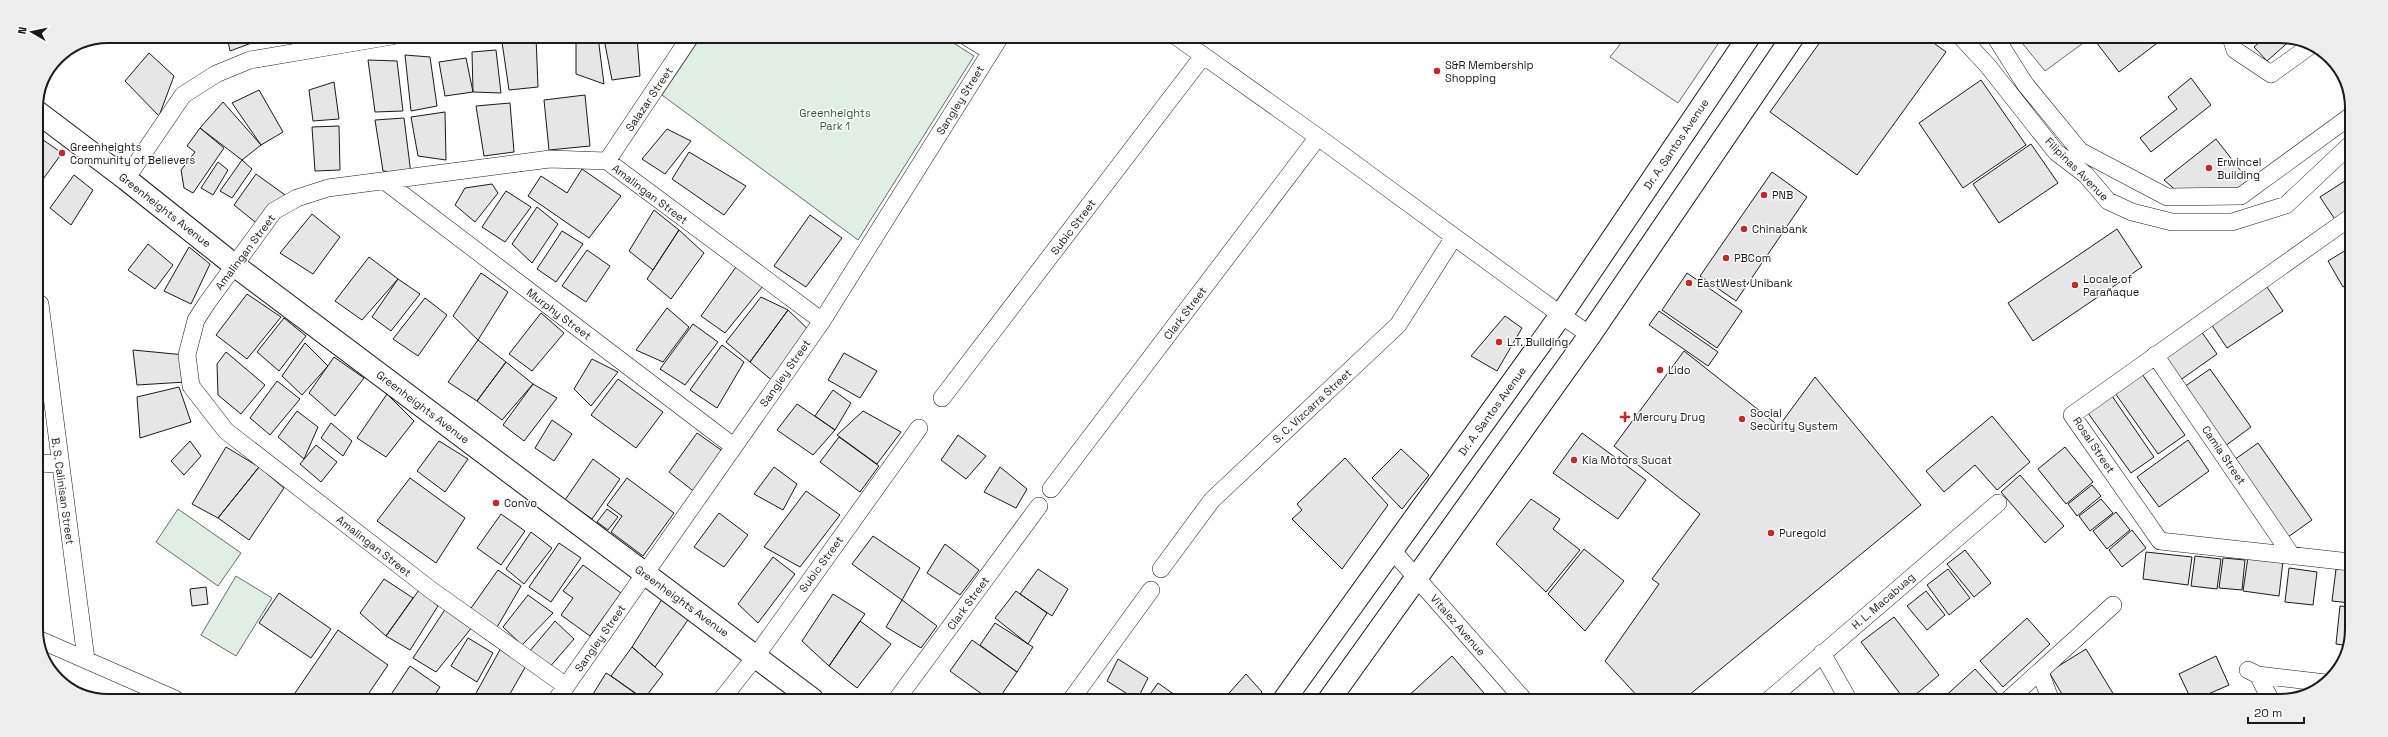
<svg xmlns="http://www.w3.org/2000/svg" width="2388" height="737" viewBox="0 0 2388 737" font-family="'Space Grotesk',sans-serif">
	<style>
		.green { fill: #e0efe3; stroke: #6a6a6a }
		.parking { fill: #ededed; stroke: #6a6a6a }
		.building { fill: #e6e6e6; stroke: #1a1a1a }
		.lines { fill: none; stroke-linecap: round; stroke-linejoin: round }
		.street-casing { stroke: #1a1a1a; stroke-width: 18 }
		.secondary-casing { stroke: #1a1a1a; stroke-width: 24 }
		.primary-casing { stroke: #1a1a1a; stroke-width: 24 }
		.street { stroke: #fff; stroke-width: 17 }
		.secondary { stroke: #fff; stroke-width: 22 }
		.primary { stroke: #fff; stroke-width: 22 }
		.poi-dot { fill: #c62828; stroke: #fff; stroke-width: 1.5 }
		.labels { text-anchor: middle; dominant-baseline: central; stroke-width: 3; stroke-linejoin: round; paint-order: stroke }
		.poi-label { font-size: 11px; fill: #1a1a1a; stroke: #fff; text-anchor: start }
		.street-label { font-size: 11px; fill: #1a1a1a; stroke: #fff }
		.park-label { font-size: 11px; fill: #2b5a34; stroke: #fff }
		.rim { fill: none; stroke: #1a1a1a; stroke-width: 2 }
	</style>
	<rect width="100%" height="100%" fill="#fff"/>
	<path class="green" d="M701 37H944L974 56 858 240 662 95Z
		M178 509 241 553 218 586 156 542Z
		M236 576 272 598 236 656 201 635Z"/>
	<path class="parking" d="M1625 38H1716L1720 41 1678 103 1610 57Z
		M2018 38H2090L2045 71Z"/>
	<path class="building" d="M227 36H264L265 38 230 51Z
		M536 37 538 87 509 90 502 42Z
		M576 37H598L604 84 576 74Z
		M617 37H637L640 76 612 80 604 39Z
		M1823 38H1927L1946 52 1857 175 1770 112Z
		M2093 38H2158L2160 41 2119 72Z
		M2272 38 2292 39 2267 61 2254 47 2262 40 2265 44Z
		M496 50 501 93 473 92 472 52Z
		M149 53 174 76 159 116 125 81Z
		M405 55 430 57 437 106 411 111Z
		M466 58 473 92 445 96 439 62Z
		M368 60 397 61 403 111 375 112Z
		M2191 78 2211 105 2151 152 2140 138 2177 109 2168 97Z
		M1981 80 2026 145 1963 188 1919 123Z
		M334 82 339 119 313 121 309 90Z
		M259 90 283 132 261 145 232 103Z
		M585 95 590 146 549 150 544 100Z
		M223 102 261 145 242 160 200 128Z
		M510 103 514 152 484 156 476 106Z
		M445 112 446 160 418 156 411 117Z
		M404 118 411 174 383 171 375 120Z
		M339 126 340 170 315 171 312 127Z
		M200 128 224 148 193 193 184 188 181 170 195 152 187 146Z
		M667 129 691 141 665 174 642 159Z
		M36 135 62 153 36 189Z
		M2216 139 2251 184 2218 194 2179 193 2164 180Z
		M2031 144 2058 183 1999 223 1973 184Z
		M689 152 746 186 724 215 672 179Z
		M242 160 252 169 232 198 220 191Z
		M218 162 228 170 213 195 201 188Z
		M582 169 621 196 589 238 528 196 541 176 567 193Z
		M1772 172 1807 197 1736 301 1700 276Z
		M256 174 285 195 260 226 234 205Z
		M74 175 93 190 71 225 50 208Z
		M2348 179 2351 184V210L2336 221 2320 197Z
		M492 184 498 193 475 222 455 205 465 188Z
		M506 191 531 207 505 242 482 227Z
		M537 207 558 224 532 263 512 244Z
		M654 210 679 230 653 270 629 251Z
		M312 214 340 237 313 274 280 253Z
		M810 215 842 238 806 287 774 266Z
		M2117 229 2142 267 2033 341 2008 303Z
		M679 230 704 253 671 299 647 279Z
		M562 231 583 244 556 282 537 269Z
		M148 244 173 265 155 289 128 270Z
		M189 247 210 264 191 304 164 291Z
		M2351 247V282L2343 287 2328 261Z
		M587 250 610 266 586 302 562 286Z
		M369 257 398 279 362 320 335 301Z
		M736 267 763 286 725 333 701 316Z
		M481 273 508 292 478 340 453 316Z
		M1687 273 1742 311 1717 348 1662 310Z
		M398 279 420 294 391 331 372 317Z
		M2267 287 2283 311 2227 348 2211 324Z
		M247 294 281 317 247 359 216 335Z
		M761 297 788 310 750 362 726 342Z
		M425 298 447 315 418 356 393 339Z
		M667 308 689 327 663 362 636 350Z
		M788 310 812 333 775 383 750 362Z
		M1659 311 1718 352 1708 366 1649 325Z
		M541 313 564 333 532 371 509 354Z
		M1505 316 1522 328 1497 371 1471 356Z
		M284 318 306 336 279 371 257 352Z
		M693 324 718 342 685 385 660 369Z
		M2201 331 2217 354 2179 381 2163 359Z
		M478 340 506 362 477 401 448 382Z
		M305 343 328 366 302 395 282 376Z
		M722 345 744 362 717 408 690 390Z
		M133 350 185 355 186 382 137 385Z
		M1684 351 1779 426 1815 377 1921 505 1683 700H1641L1605 661 1659 584 1652 579 1700 514 1614 446Z
		M226 352 265 385 241 414 218 395 217 364Z
		M844 353 877 371 860 398 828 380Z
		M334 357 364 378 335 416 309 393Z
		M592 359 618 372 591 406 574 389Z
		M506 362 533 384 502 420 477 401Z
		M2210 369 2251 427 2225 446 2184 387Z
		M2142 374 2185 435 2158 454 2115 393Z
		M618 379 663 412 636 448 591 415Z
		M277 381 300 399 270 435 250 418Z
		M533 384 557 398 524 441 503 425Z
		M179 387 191 422 140 438 137 397Z
		M833 390 851 403 835 430 815 416Z
		M387 394 414 421 386 457 357 438Z
		M2112 396 2154 457 2131 473 2088 413Z
		M797 404 835 430 813 455 777 430Z
		M297 411 318 427 304 459 278 437Z
		M863 411 901 432 877 464 837 435Z
		M1992 416 2030 462 1997 490 1975 465 1944 492 1926 471Z
		M552 420 572 434 554 461 535 448Z
		M331 423 352 441 343 456 321 438Z
		M697 433 724 452 696 493 669 472Z
		M1582 433 1646 480 1618 519 1553 473Z
		M958 435 986 456 966 479 941 460Z
		M839 437 879 466 860 492 820 462Z
		M2188 440 2209 471 2159 507 2137 477Z
		M190 441 201 456 184 475 171 461Z
		M439 441 468 459 445 492 417 471Z
		M2258 443 2312 520 2288 537 2234 460Z
		M316 445 337 462 321 482 300 464Z
		M226 447 259 467 218 518 192 504Z
		M2065 447 2093 482 2066 504 2038 469Z
		M1401 449 1429 475 1402 509 1372 478Z
		M1345 458 1388 505 1342 569 1292 519 1302 510 1297 504Z
		M593 459 620 479 592 519 565 500Z
		M259 467 284 488 249 540 218 518Z
		M774 467 797 484 783 510 754 494Z
		M1000 467 1027 489 1016 508 984 492Z
		M2020 475 2064 526 2045 543 2001 492Z
		M410 478 465 518 436 563 377 521Z
		M627 478 674 513 643 556 611 532 622 516 607 505Z
		M2092 485 2101 496 2077 516 2068 504Z
		M806 491 840 515 800 567 764 547Z
		M1531 499 1560 519 1553 529 1580 550 1546 592 1496 544Z
		M2101 499 2113 513 2090 531 2079 516Z
		M607 509 618 517 608 530 597 522Z
		M2116 512 2130 530 2107 549 2093 531Z
		M719 513 748 535 724 567 694 547Z
		M501 514 525 531 501 565 477 548Z
		M2132 530 2146 548 2122 567 2109 550Z
		M531 532 552 548 524 584 506 569Z
		M873 536 920 568 902 600 852 564Z
		M559 543 581 558 551 602 529 587Z
		M945 544 979 570 960 595 927 573Z
		M1584 549 1624 581 1585 631 1548 594Z
		M1965 550 1991 583 1974 597 1947 564Z
		M2146 552 2192 557 2188 585 2143 579Z
		M2195 556 2221 559 2217 589 2191 586Z
		M773 557 795 574 758 623 738 604Z
		M2248 557 2283 561 2279 596 2243 591Z
		M2223 558 2245 560 2242 590 2219 588Z
		M583 565 621 593 590 636 561 615 573 598 563 591Z
		M2289 568 2317 572 2313 605 2285 602Z
		M1038 569 1068 589 1052 616 1020 594Z
		M1948 569 1970 598 1949 615 1927 585Z
		M2336 569 2350 570V603L2332 601Z
		M498 570 521 586 496 629 469 611Z
		M384 579 413 598 386 636 360 613Z
		M206 587 208 604 192 606 190 589Z
		M419 590 438 606 410 650 386 636Z
		M1016 591 1047 613 1028 644 995 618Z
		M1926 591 1945 615 1927 630 1907 606Z
		M279 593 331 629 311 658 259 623Z
		M833 594 865 614 829 666 802 641Z
		M528 595 553 613 522 645 503 627Z
		M664 596 690 617 655 667 632 647Z
		M902 600 937 626 921 648 886 627Z
		M2340 606 2350 607 2349 646 2336 644Z
		M446 608 473 626 436 672 413 658Z
		M1894 617 1939 675 1908 701H1894L1901 695 1861 642Z
		M2027 618 2050 644 2003 687 1980 661Z
		M555 621 574 639 548 669 529 652Z
		M860 621 891 644 857 688 829 666Z
		M995 623 1033 647 1017 672 980 645Z
		M338 630 388 665 365 699H297L293 696Z
		M468 638 493 653 477 682 451 666Z
		M972 640 1017 672 998 700H990L950 671Z
		M502 646 527 664 507 699H481L475 695Z
		M632 647 663 674 644 699 611 676Z
		M2086 649 2117 700 2116 701H2066L2049 672Z
		M1452 656 1490 700H1406L1405 699Z
		M2216 656 2229 685 2192 701 2179 674Z
		M1118 659 1148 678 1137 700 1107 681Z
		M410 666 440 687 432 699H388Z
		M1975 669 1999 695 1993 701H1940Z
		M606 673 611 676 643 699H590Z
		M1246 674 1262 692 1256 700H1223Z
		M1158 683 1182 700H1146Z"/>
	<g class="lines">
		<defs>
			<path id="street" d="M967 37 990 51
				M1177 37 1318 137 1561 315 1590 335
				M1962 38 1988 66 2056 152 2086 175 2108 201 2132 212 2172 222H2232L2286 205 2352 143
				M1996 38 2025 84 2080 151 2167 197 2241 196 2352 115
				M2231 38 2235 50 2271 74 2310 46
				M607 161 690 37
				M126 179 183 95 216 74 250 60 392 36
				M386 182 733 446
				M36 302 40 304 86 659
				M2155 355 2292 556
				M942 398 1203 56
				M36 463 59 464
				M1051 489 1318 137
				M1392 550 1524 700
				M2350 562 2160 541 2072 415 2351 217
				M1161 569 1212 500 1398 325 1454 237
				M38 639 175 699
				M1822 653 1849 701
				M2248 670 2258 675 2326 683
				M2040 672 2051 701
				M2258 675 2271 701
				M566 686 431 590 226 431 191 386 187 355 196 320 207 303 274 211 297 198 328 188 550 159 607 161 822 321
				M557 699 822 321 1000 37
				M722 699 756 656 919 428
				M897 699 1039 506
				M1071 700 1151 590
				M1769 700 1998 503
				M2007 701 2113 605"/>
			<path id="secondary" d="M36 111 126 179 234 265 812 699"/>
			<path id="primary" d="M1284 700 1561 315 1748 38
				M1329 700 1590 335 1792 38"/>
		</defs>
		<use href="#street" class="street-casing"/>
		<use href="#secondary" class="secondary-casing"/>
		<use href="#primary" class="primary-casing"/>
		<use href="#street" class="street"/>
		<use href="#secondary" class="secondary"/>
		<use href="#primary" class="primary"/>
	</g>
	<g class="poi-dot">
		<circle cx="1437" cy="71" r="4"/>
		<circle cx="62" cy="153" r="4"/>
		<circle cx="2209" cy="168" r="4"/>
		<circle cx="1764" cy="195" r="4"/>
		<circle cx="1744" cy="229" r="4"/>
		<circle cx="1726" cy="258" r="4"/>
		<circle cx="1689" cy="283" r="4"/>
		<circle cx="2075" cy="285" r="4"/>
		<circle cx="1499" cy="342" r="4"/>
		<circle cx="1660" cy="370" r="4"/>
		<path d="M1623 411h4v4h4v4h-4v4h-4v-4h-4v-4h4z"/>
		<circle cx="1742" cy="419" r="4"/>
		<circle cx="1574" cy="460" r="4"/>
		<circle cx="496" cy="503" r="4"/>
		<circle cx="1771" cy="533" r="4"/>
	</g>
	<g class="labels">
		<g class="poi-label">
			<text x="1445" y="65">S&amp;R Membership<tspan x="1445" dy="13">Shopping</tspan></text>
			<text x="70" y="147">Greenheights<tspan x="70" dy="13">Community of Believers</tspan></text>
			<text x="2217" y="162">Erwincel<tspan x="2217" dy="13">Building</tspan></text>
			<text x="1772" y="195">PNB</text>
			<text x="1752" y="229">Chinabank</text>
			<text x="1734" y="258">PBCom</text>
			<text x="2083" y="279">Locale of<tspan x="2083" dy="13">Parañaque</tspan></text>
			<text x="1697" y="283">EastWest Unibank</text>
			<text x="1507" y="342">L.T. Building</text>
			<text x="1668" y="370">Lido</text>
			<text x="1750" y="413">Social<tspan x="1750" dy="13">Security System</tspan></text>
			<text x="1633" y="417">Mercury Drug</text>
			<text x="1582" y="460">Kia Motors Sucat</text>
			<text x="504" y="503">Convo</text>
			<text x="1779" y="533">Puregold</text>
		</g>
		<g class="street-label">
			<text transform="translate(649 99) rotate(-56)">Salazar Street</text>
			<text transform="translate(960 100) rotate(-58)">Sangley Street</text>
			<text transform="translate(1676 144) rotate(-56)">Dr. A. Santos Avenue</text>
			<text transform="translate(2077 169) rotate(45)">Filipinas Avenue</text>
			<text transform="translate(650 194) rotate(37)">Amalingan Street</text>
			<text transform="translate(165 210) rotate(38)">Greenheights Avenue</text>
			<text transform="translate(1073 227) rotate(-53)">Subic Street</text>
			<text transform="translate(245 252) rotate(-53)">Amalingan Street</text>
			<text transform="translate(1185 313) rotate(-53)">Clark Street</text>
			<text transform="translate(559 314) rotate(37)">Murphy Street</text>
			<text transform="translate(785 373) rotate(-55)">Sangley Street</text>
			<text transform="translate(1312 406) rotate(-43)">S. C. Vizcarra Street</text>
			<text transform="translate(423 407) rotate(37)">Greenheights Avenue</text>
			<text transform="translate(1492 411) rotate(-54)">Dr. A. Santos Avenue</text>
			<text transform="translate(2094 445) rotate(56)">Rosal Street</text>
			<text transform="translate(2224 455) rotate(56)">Camia Street</text>
			<text transform="translate(63 491) rotate(82)">B. S. Calinisan Street</text>
			<text transform="translate(374 546) rotate(38)">Amalingan Street</text>
			<text transform="translate(821 564) rotate(-54)">Subic Street</text>
			<text transform="translate(682 601) rotate(36)">Greenheights Avenue</text>
			<text transform="translate(1883 601) rotate(-41)">H. L. Macabuag</text>
			<text transform="translate(968 603) rotate(-54)">Clark Street</text>
			<text transform="translate(1458 625) rotate(49)">Vitalez Avenue</text>
			<text transform="translate(600 638) rotate(-55)">Sangley Street</text>
		</g>
		<g class="park-label">
			<text x="835" y="113">Greenheights<tspan x="835" dy="13">Park 1</tspan></text>
		</g>
	</g>
	<path d="M0 0H2388V737H0ZM108 43H2280A65 65 0 0 1 2345 108V629A65 65 0 0 1 2280 694H108A65 65 0 0 1 43 629V108A65 65 0 0 1 108 43Z" fill="#ededed" fill-rule="evenodd"/>
	<path class="rim" d="M108 43H2280A65 65 0 0 1 2345 108V629A65 65 0 0 1 2280 694H108A65 65 0 0 1 43 629V108A65 65 0 0 1 108 43Z"/>
	<g transform="translate(32 32) rotate(279)" stroke="#ffffff" stroke-width="3" paint-order="stroke">
	<path d="M0-3L7 15L0 10L-7 15Z" fill="#1a1a1a"/>
	<text y="-6" font-size="11" font-weight="bold" text-anchor="middle" fill="#1a1a1a">N</text>
	</g>
	<path d="M2248 717v6h56v-6" fill="none" stroke="#1a1a1a" stroke-width="2"/>
	<text x="2254" y="717" font-size="12" fill="#1a1a1a" stroke="#ffffff" stroke-width="3" paint-order="stroke">20 m</text>
</svg>
